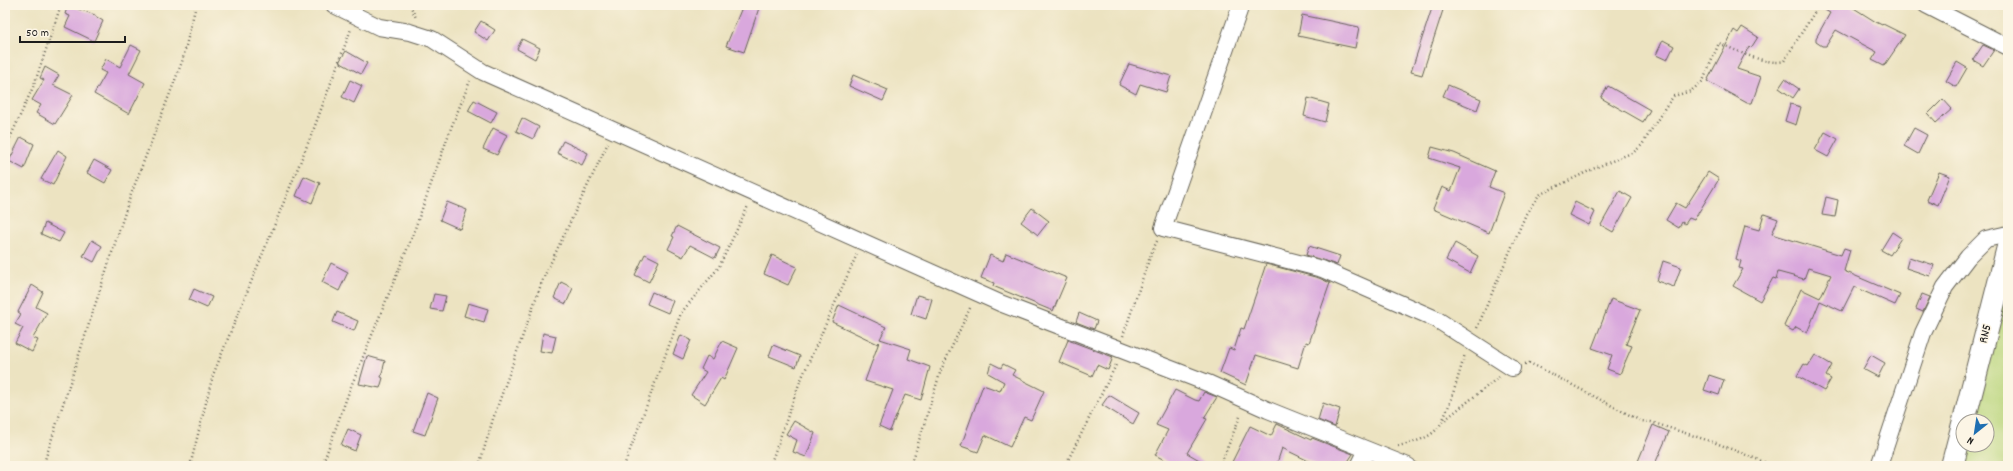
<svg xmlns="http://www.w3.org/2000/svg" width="2013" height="471" viewBox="0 0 2013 471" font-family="Dekko,sans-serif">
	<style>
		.green { fill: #bad67d; stroke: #6b794c }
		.building { fill: #d9a8dd }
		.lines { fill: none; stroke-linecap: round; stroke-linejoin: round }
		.minor-casing { stroke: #656256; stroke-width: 18 }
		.primary-casing { stroke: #656256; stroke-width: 24 }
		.path { stroke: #656256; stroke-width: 2.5; stroke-dasharray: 1 3; stroke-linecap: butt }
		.minor { stroke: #fff; stroke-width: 16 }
		.primary { stroke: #fff; stroke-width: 22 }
		.labels { text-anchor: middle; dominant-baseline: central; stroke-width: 3; stroke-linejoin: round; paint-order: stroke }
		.street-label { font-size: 13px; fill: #1c1c1c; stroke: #fcf5e5 }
	</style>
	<rect width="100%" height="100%" fill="#fcf5e5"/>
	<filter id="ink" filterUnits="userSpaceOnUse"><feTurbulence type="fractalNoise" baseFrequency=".025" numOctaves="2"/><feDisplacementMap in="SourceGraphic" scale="8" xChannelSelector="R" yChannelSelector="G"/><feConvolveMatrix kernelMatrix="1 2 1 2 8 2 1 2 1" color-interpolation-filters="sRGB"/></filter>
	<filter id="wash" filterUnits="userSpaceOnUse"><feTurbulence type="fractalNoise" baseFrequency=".012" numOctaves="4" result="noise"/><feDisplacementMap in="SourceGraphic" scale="16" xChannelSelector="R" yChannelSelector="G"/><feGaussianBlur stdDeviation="0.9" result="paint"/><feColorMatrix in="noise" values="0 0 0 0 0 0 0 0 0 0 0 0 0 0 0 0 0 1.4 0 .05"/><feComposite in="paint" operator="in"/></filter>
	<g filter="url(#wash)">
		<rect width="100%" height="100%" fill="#ece3c1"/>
		<path class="green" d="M2008 268V466H1958L1964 445H1987V421H1970Z"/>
		<g id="blocks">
			<path class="building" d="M68 5 95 15V16L103 21 94 41 65 27 70 16 65 14Z
				M743 5H760L744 52 726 46Z
				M1433 5 1444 7 1422 75 1411 72Z
				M1816 5H1849L1876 22 1882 25 1883 24 1905 35 1884 66 1872 60 1877 52 1836 30 1826 46H1822L1816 42V38L1830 13Z
				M1302 15 1359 27 1355 48 1298 36Z
				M481 21 495 30 488 41 474 32Z
				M1742 27 1758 37 1751 48 1749 46 1737 69 1761 77 1752 103H1747L1707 81 1734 30 1738 33Z
				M522 39 540 48 535 59 517 49Z
				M1663 40 1674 46 1667 60 1656 55Z
				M131 45 141 50 129 74 145 83 129 114 94 94 106 73 100 70 106 59 120 67Z
				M1983 45 1994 50 1983 66 1973 60Z
				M346 51 367 63 361 74 339 62Z
				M1957 62 1967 68 1956 87 1946 81Z
				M1129 64 1171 76 1166 92 1140 84 1136 94 1119 85Z
				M45 67 59 75 53 85 73 95 55 124 36 113 41 105 32 100 44 80 40 78Z
				M853 75 888 90 883 101 849 86Z
				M1785 79 1799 89 1793 98 1779 88Z
				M350 80 362 86 354 103 342 97Z
				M1448 85 1481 99 1477 110 1443 96Z
				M1608 86 1650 110 1643 122 1601 98Z
				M1308 98 1329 104 1325 122 1304 116Z
				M1943 99 1952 109 1936 123 1928 114Z
				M474 100 497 112 491 123 468 111Z
				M1790 104 1801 107 1796 125 1785 121Z
				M522 118 539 127 533 139 516 131Z
				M493 128 507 135 497 155 483 149Z
				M1914 128 1927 135 1918 154 1904 146Z
				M1825 132 1838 139 1828 157 1815 150Z
				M21 137 34 144 24 169 9 161Z
				M563 141 588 153 582 165 557 153Z
				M1432 147 1454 153 1495 171 1489 187 1504 193 1489 233 1433 209 1442 187 1451 191 1460 168 1429 158Z
				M58 150 67 156 53 185 41 179Z
				M94 160 112 170 105 183 87 173Z
				M1708 172 1719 179 1694 220 1689 218 1685 224 1682 222 1679 228 1666 220 1676 203 1685 208Z
				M1939 172 1950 176 1938 205 1927 200Z
				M304 176 320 183 312 203 296 196Z
				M1620 191 1632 198 1613 232 1601 225Z
				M1826 197 1838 200 1835 217 1822 215Z
				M447 202 467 210 460 229 440 220Z
				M1575 202 1595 212 1589 225 1569 215Z
				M1032 208 1049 221 1038 235 1021 222Z
				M1764 214 1778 219 1772 234 1841 255 1844 248 1850 250 1844 271 1900 295 1895 305 1854 287 1842 311 1820 301 1807 333 1796 327 1793 331 1784 326 1801 289 1820 298 1831 275 1808 268 1804 279 1778 272 1776 279 1773 278 1760 301 1733 286 1743 269 1739 268 1741 261 1736 259 1745 226 1759 230Z
				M45 223 64 233 59 242 41 234Z
				M677 226 720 248 715 258 690 245 683 257 668 249 674 237 672 236Z
				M1892 232 1901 238 1890 255 1881 250Z
				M92 240 102 246 94 262 83 256Z
				M1455 243 1478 256 1470 273 1446 260Z
				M1309 246 1340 256 1337 265 1306 255Z
				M1006 253 1067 278 1053 311 993 286 994 283 981 278 990 255 1003 261Z
				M645 254 659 261 649 282 635 275Z
				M772 255 797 267 788 285 764 274Z
				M1909 257 1934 265 1930 276 1906 268Z
				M1663 261 1681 267 1674 287 1657 281Z
				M331 263 348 272 339 291 322 282Z
				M1266 264 1319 278 1330 283 1309 343 1306 342 1298 368 1256 355 1246 385 1220 373 1229 348 1234 350 1241 328 1244 329Z
				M561 282 573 288 566 304 554 298Z
				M32 285 43 292 36 307 47 313 33 338 38 340 32 352 15 343 23 328 15 324 21 314 18 312Z
				M194 289 212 297 207 308 189 300Z
				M652 292 673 301 668 313 647 304Z
				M434 294 446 296 442 311 430 309Z
				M1922 294 1930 297 1923 312 1916 309Z
				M917 295 932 299 926 319 911 314Z
				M1611 299 1640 310 1626 344 1632 346 1620 374 1607 369 1612 355 1592 348Z
				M468 303 488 309 484 322 464 316Z
				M839 305 886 327 880 339 911 349 908 359 930 367 921 400 905 395 890 431 879 426 893 390 865 381 879 342 878 344 832 322Z
				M337 312 358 321 354 331 333 322Z
				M1079 313 1097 321 1094 329 1076 322Z
				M543 333 556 336 552 353 540 351Z
				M681 335 691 340 683 359 673 354Z
				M1068 340 1113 357 1108 370 1097 365 1092 376 1059 362Z
				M722 341 738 348 724 380 721 378 705 404 691 395 706 372 701 369 707 356 713 359Z
				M773 345 800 356 796 367 769 356Z
				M1815 355 1832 365 1826 376 1831 379 1824 391 1797 376 1804 364 1808 366Z
				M1871 355 1885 363 1878 377 1863 369Z
				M367 356 385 361 381 377 383 378 380 388 359 384Z
				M991 363 1001 368 1003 364 1015 370 1012 375 1044 391 1031 420 1024 417 1010 447 985 435 978 452 961 446 983 385 1000 391 1004 382 988 373Z
				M1709 375 1724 380 1719 395 1704 390Z
				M1175 390 1195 400 1199 401 1204 392 1217 397 1204 418 1207 419 1187 453 1210 466H1176L1155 455 1168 430 1156 425Z
				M427 393 438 398 425 435 413 431Z
				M1109 395 1139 413 1133 424 1102 405Z
				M1323 403 1340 409 1335 427 1318 420Z
				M794 421 815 433 806 457 793 452 797 440 786 434Z
				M1277 424 1311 440 1312 438 1353 454 1345 466H1319L1282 448 1276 466H1230L1250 426 1271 436Z
				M1653 425 1669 432 1654 466H1636Z
				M348 429 361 435 355 451 341 445Z"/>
		</g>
	</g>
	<g filter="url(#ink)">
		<use href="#blocks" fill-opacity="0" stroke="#656256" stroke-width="1"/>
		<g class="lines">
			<defs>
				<path id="minor" d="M334 5 379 27 410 32 432 39 483 72 1000 303 1210 384 1268 410 1408 466
					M1241 5 1163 228 1322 269 1436 319 1512 368
					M1926 5 2008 47
					M1359 466 1367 450
					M1879 466 1923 333 1945 287 1968 257 1986 239 2008 234"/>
				<path id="primary" d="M1964 421 2008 247
					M1952 466 1963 424"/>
			</defs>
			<use href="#minor" class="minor-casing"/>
			<use href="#primary" class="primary-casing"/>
			<path class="path" d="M410 5 416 18
				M5 149 34 85 61 5
				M1477 328 1526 214 1539 195 1595 168 1634 152 1642 145 1666 106 1674 96 1691 91 1703 81 1719 43C1735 50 1767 66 1784 61L1819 5
				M1123 336 1151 254 1157 241
				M1525 364 1529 363 1538 367 1641 421 1651 422 1716 443 1774 466
				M1442 422 1499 377
				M1398 446C1411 443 1428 439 1437 429 1447 419 1460 370 1465 354
				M43 466 130 197 182 62 196 5
				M190 466 213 375 313 131 351 29
				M322 466 350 389 412 237 451 128 470 81
				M479 466 493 419 543 279 608 143
				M624 466 681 313 719 267 748 206
				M770 466 799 384 857 254
				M911 466 941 370 971 306
				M1065 466 1117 363
				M1220 466 1241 414"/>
			<use href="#minor" class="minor"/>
			<use href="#primary" class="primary"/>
		</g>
	</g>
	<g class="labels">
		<g class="street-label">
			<text transform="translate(1986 334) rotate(-76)">RN5</text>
		</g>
	</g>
	<rect width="2013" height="471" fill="none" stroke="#fcf5e5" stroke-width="20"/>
	<g transform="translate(1975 433) rotate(210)"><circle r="19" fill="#fcf5e5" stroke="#a29e95"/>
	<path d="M0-3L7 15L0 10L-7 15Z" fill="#1f6fb2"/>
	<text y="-6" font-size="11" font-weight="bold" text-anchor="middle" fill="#1c1c1c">N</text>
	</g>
	<path d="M20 36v6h105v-6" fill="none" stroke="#1c1c1c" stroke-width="2"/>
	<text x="26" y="36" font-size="12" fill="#1c1c1c" stroke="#fcf5e5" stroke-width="3" paint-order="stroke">50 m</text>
</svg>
